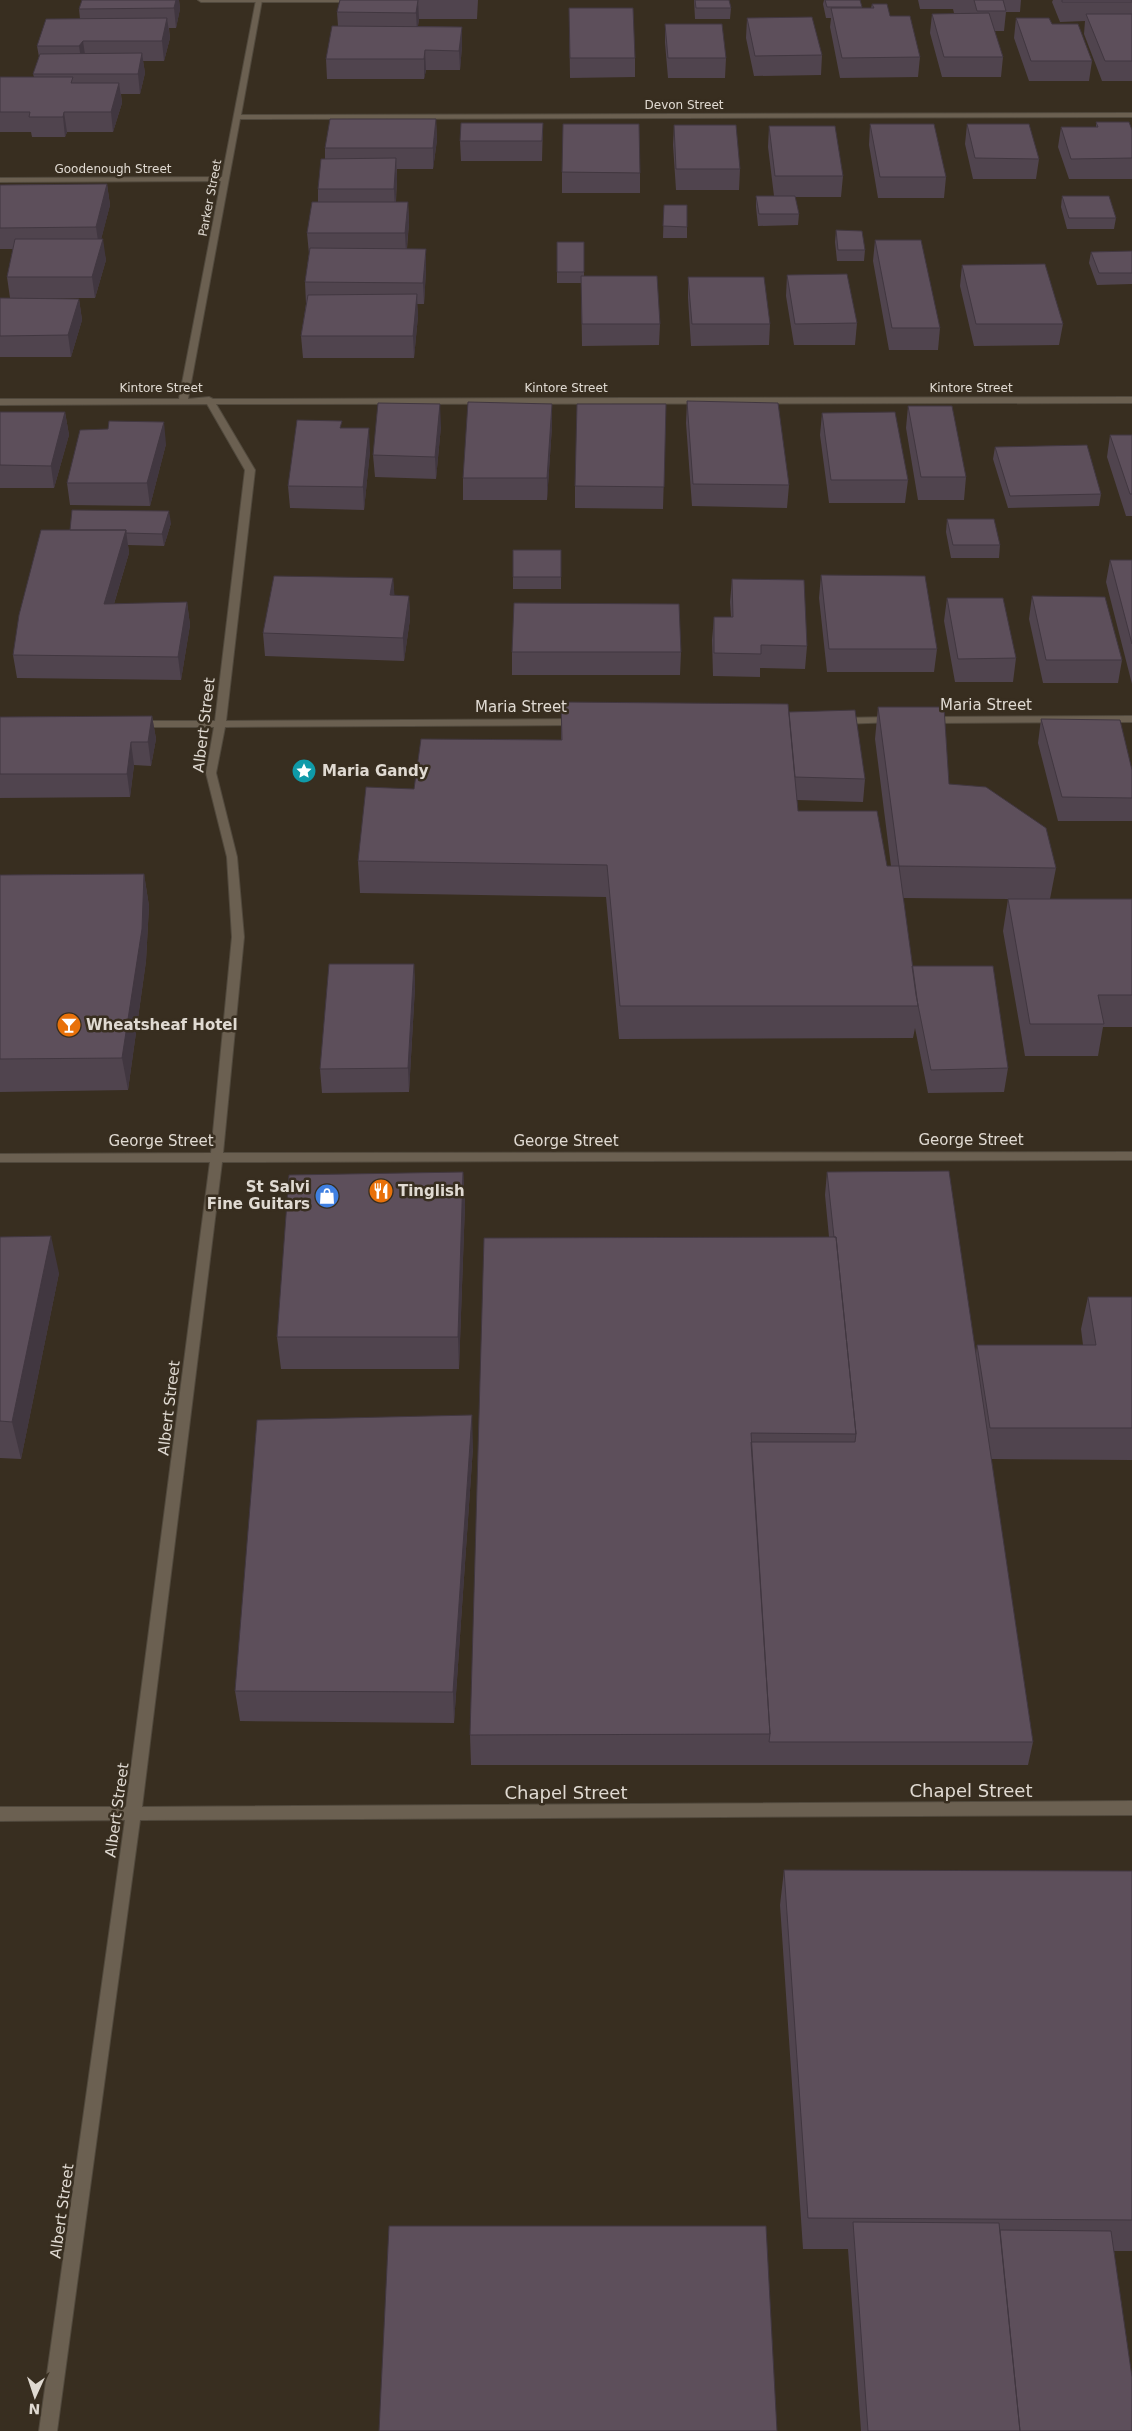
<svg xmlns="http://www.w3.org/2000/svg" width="1132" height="2431" viewBox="0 0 1132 2431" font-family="'DejaVu Sans',sans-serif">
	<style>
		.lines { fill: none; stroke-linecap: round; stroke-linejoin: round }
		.lane-casing { stroke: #51493d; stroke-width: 2 }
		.street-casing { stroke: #51493d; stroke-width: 2 }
		.lane { fill: #6b6051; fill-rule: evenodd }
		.street { fill: #6b6051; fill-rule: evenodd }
		.wall { fill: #50444e }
		.shaded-wall { fill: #413740 }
		.building { fill: #5d4f5b; stroke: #413740 }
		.labels { text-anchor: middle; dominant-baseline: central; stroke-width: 5; stroke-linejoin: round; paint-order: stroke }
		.far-street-label { font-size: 12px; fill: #e0dad2; stroke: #382e20 }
		.street-label { font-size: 15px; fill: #e0dad2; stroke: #382e20 }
		.poi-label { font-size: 15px; font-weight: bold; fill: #e0dad2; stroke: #382e20; text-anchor: start }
		.near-street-label { font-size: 18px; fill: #e0dad2; stroke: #382e20 }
	</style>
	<rect width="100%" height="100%" fill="#382e20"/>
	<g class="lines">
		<defs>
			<path id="lane" d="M198 0H342L339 2H201Z"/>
			<path id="street" d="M256 0H262L241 115 1132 113V117L240 119 188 399 209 397 213 399 1132 397V403L216 404 255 470 226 721 577 719 582 722 577 725 225 727 216 773 237 857 244 937 223 1153 1132 1152V1160L222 1162 142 1807 1132 1801V1815L140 1820 57 2431H39L125 1820 0 1821V1807H126L210 1162H0V1154L211 1153 232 937 227 857 206 773 214 727H137L132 724 137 721H215L245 470 207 404 0 405V399H179L221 181 0 182V178L222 177Z
				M1132 716V722L930 723 925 720 930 717Z
				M892 717 897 720 896 722 840 724 835 721 840 718Z"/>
		</defs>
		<use href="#lane" class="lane-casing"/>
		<use href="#street" class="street-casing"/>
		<use href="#lane" class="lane"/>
		<use href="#street" class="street"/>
	</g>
	<path class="wall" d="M82 0H179L180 9 176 28H169L170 38 164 61H143L145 73 140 94H121L122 103 113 132H67L65 137H32L31 132H0V77H34L33 74 39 57 37 46 80 19 79 9Z
		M340 0H478L477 19H419L418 26 462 27V46L460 70H426L424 79H327L326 59 338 26 337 12Z
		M694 0H729L731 8 730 19H695Z
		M824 0H860L862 8H871L872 4 890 16 920 57 918 77 840 78 830 27 831 18H826L823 4Z
		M918 0H1021L1020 12H1006L1004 31H994L1003 57 1001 77H942L930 33 932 14H970V13H954L953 9H920Z
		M1053 0H1132V81H1102L1084 34 1085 21 1060 22 1052 2Z
		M569 8 635 58V77L570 78Z
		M747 18 822 55 821 75 754 76 746 38Z
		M1016 18 1092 61 1089 81H1029L1014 38Z
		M665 24 726 58 725 78H668L665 43Z
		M436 119 437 140 433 169H397V179L396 202H408L409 223 407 249H426V270L424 304H417L418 316 414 358H303L301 336 306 304 305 282 309 254 307 233 318 202V189L325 159V148Z
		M1096 122 1132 130V179H1069L1058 147 1061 127H1096Z
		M543 123 542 161H461L460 141Z
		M870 124 946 177 944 198H878L869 145Z
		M967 124 1039 159 1036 179H973L965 144Z
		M674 125 740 169 739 190H676L673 145Z
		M769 126 843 176 841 197H795L799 214 798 225 758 226 756 207V196H774L768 147Z
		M562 172 640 173V193H562Z
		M107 184 110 205 101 239 106 260 95 298H10L7 277 13 249H0V185Z
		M1062 196 1116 218 1114 229H1067L1061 207Z
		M664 205H687V238H663Z
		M836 230 865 250 864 261H837L835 242Z
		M875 240 940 328 938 350H889L873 261Z
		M557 242H584V276L660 324 659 345 582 346 581 283H557Z
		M1132 251V284L1097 285 1089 263 1091 252Z
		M962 265 1063 324 1059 345 974 346 960 286Z
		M787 275 857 323 855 345H794L786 296Z
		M688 277 770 324 769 345 691 346 688 298Z
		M0 298 79 299 82 320 71 357H0Z
		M687 401 789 485 787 508 692 506 686 423Z
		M552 404V426L547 500H463V478Z
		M666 404 663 509 575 508V486Z
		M908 406 966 477 964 500H918L906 428Z
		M0 412H65L69 435 54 488H0Z
		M822 413 908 480 905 503H829L820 435Z
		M441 426 436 479 375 477 373 455Z
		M1110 435H1132V516H1126L1107 457Z
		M166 444 150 506 70 505 67 483Z
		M995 447 1101 494 1099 506 1008 508 993 459Z
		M370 451 364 510 290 508 288 486Z
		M947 519 1000 545 999 558H951L946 532Z
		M171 523 164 546 128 545 129 553 114 604 187 602 190 625 181 680 17 678 13 655 70 530Z
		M561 550V589H513V577Z
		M1110 560H1132V684L1106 582Z
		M821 575 937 649 934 672H827L819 598Z
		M393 578 394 595 409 596 410 619 404 661 265 656 263 633Z
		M732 579 807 646 805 669 760 668V677L713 676 712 640 714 617H731L730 602Z
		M1032 596 1122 660 1118 683H1043L1029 619Z
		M947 598 1016 658 1013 682H955L944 621Z
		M512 652H681L680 675H512Z
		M561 702 789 712 865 779 863 802 797 800 798 811 887 866H891L875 739 878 707 949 784 1056 868 1050 899H1132V1027H1103L1098 1056H1025L1003 931 1008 899 903 898 912 966 1008 1068 1004 1092 928 1093 915 1028 913 1038 619 1039 606 897 360 893 358 861 414 789 561 740Z
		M152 716 156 739 151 766 134 765 130 797 0 798V717Z
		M1041 719 1132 798V821H1058L1038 743Z
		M144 874 149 906 146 961 128 1090 0 1092V875Z
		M414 964 415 987 409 1092 322 1093 320 1069Z
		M463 1172 465 1204 459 1369H281L277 1337Z
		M827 1172 976 1353 977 1345H1083L1081 1329 1088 1297H1132V1460L991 1459 1033 1742 1028 1765H471L470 1735 829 1237 825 1195Z
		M0 1237 59 1273 21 1459 0 1458Z
		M473 1447 454 1723 240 1721 235 1691Z
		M784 1870 1132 1871V2251H1114L1132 2431H861L848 2249H803L780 1905Z"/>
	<path class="shaded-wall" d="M176 0H179L180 9 176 28 174 8Z
		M418 0 419 19 417 32 416 13Z
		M167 18 170 38 164 61 162 41Z
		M462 27V46L460 70 459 51Z
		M83 41 86 61 82 66 79 46Z
		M425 50 426 70 424 79V59Z
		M142 53 145 73 140 94 138 74Z
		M119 83 122 103 113 132 111 112Z
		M64 112 67 132 65 137 63 117Z
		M436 119 437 140 433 169V148Z
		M396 158 397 179 395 210 394 189Z
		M107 184 110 205 99 248 96 227Z
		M408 202 409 223 406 254 405 233Z
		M103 239 106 260 95 298 92 277Z
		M426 249V270L424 304 423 283Z
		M417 294 418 316 414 358 413 336Z
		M79 299 82 320 71 357 68 335Z
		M440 404 441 426 436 479 435 457Z
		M552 404V426L547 500V478Z
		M65 412 69 435 54 488 51 466Z
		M164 422 166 444 150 506 147 483Z
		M369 428 370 451 364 510 363 487Z
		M169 511 171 523 164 546 162 534Z
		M126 530 129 553 107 627 104 604Z
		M393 578 395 601 390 595Z
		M409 596 410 619 404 661 403 638Z
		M187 602 190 625 181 680 178 657Z
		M152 716 156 739 151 766 148 742Z
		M131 742 134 765 130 797 127 774Z
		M144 874 149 906 146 961 128 1090 122 1058Z
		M414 964 415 987 409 1092 408 1068Z
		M463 1172 465 1204 459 1369 458 1337Z
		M51 1236 59 1273 21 1459 12 1422Z
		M472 1415 473 1447 454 1723 453 1692Z"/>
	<path class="building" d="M82 0H176L174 8 79 9Z
		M340 0H418L416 13 337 12Z
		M695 0H729L731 8H696Z
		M825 0H860L862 7H827Z
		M974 0H1003L1006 11H977Z
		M1062 0H1132V2H1062Z
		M872 4H887L890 16H910L920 57 842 58 831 8H874Z
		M569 8H633L635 58H570Z
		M989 13 1003 57H944L932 14Z
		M1086 14H1132V61H1105Z
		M812 17 822 55 755 56 747 18Z
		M167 18 162 41H83L79 46H37L46 19Z
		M1016 18H1049L1052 24H1078L1092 61H1031Z
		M665 24H722L726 58H668Z
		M332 26 462 27 459 51 425 50 424 59H326Z
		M142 53 138 74H33L40 54Z
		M0 77H73L71 83H119L111 112H64L63 117H29L30 112H0Z
		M330 119H436L433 148H325Z
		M1096 122H1129L1132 130V158L1071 159 1061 127H1098Z
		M461 123H543L542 141H460Z
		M563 124H639L640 173 562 172Z
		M870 124H934L946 177H880Z
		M967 124H1029L1039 159 975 158Z
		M674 125H736L740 169H676Z
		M769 126H835L843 176H775Z
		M396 158 394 189H318L321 159Z
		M107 184 96 227 0 228V185Z
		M756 196H795L799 214H759Z
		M1062 196H1109L1116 218H1069Z
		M312 202H408L405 233H307Z
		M664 205H687V227L663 226Z
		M836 230 862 231 865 250H838Z
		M15 239H103L92 277H7Z
		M875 240H921L940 328H892Z
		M557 242H584V272H557Z
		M310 248 426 249 423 283 305 282Z
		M1132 251V273H1099L1091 252Z
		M1045 264 1063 324H976L962 265Z
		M847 274 857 323 795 324 787 275Z
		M581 276H657L660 324H582Z
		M688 277H764L770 324H692Z
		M417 294 413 336H301L308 295Z
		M0 298 79 299 68 335 0 336Z
		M687 401 778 403 789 485 693 484Z
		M468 402 552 404 547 478H463Z
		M378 403 440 404 435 457 373 455Z
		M577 404H666L664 487 575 486Z
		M908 406H952L966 477H921Z
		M0 412H65L51 466 0 465Z
		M895 412 908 480H831L822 413Z
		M297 420 342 421 340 428H369L363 487 288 486Z
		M109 421 164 422 147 483H67L80 430 108 429Z
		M1110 435H1132V494H1130Z
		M1087 445 1101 494 1010 496 995 447Z
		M72 510 169 511 162 534 126 533V530H70Z
		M947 519H994L1000 545H953Z
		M41 530H126L104 604 187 602 178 657 13 655 19 615Z
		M513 550H561V577H513Z
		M1110 560H1132V644Z
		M821 575 925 576 937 649H829Z
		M274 576 393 578 390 595 409 596 403 638 263 633Z
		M732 579 804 580 807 646 761 645V654L714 653V617H733Z
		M1032 596 1105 597 1122 660H1046Z
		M947 598H1003L1016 658 958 659Z
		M514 603 679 604 681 652H512Z
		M561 702 788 704 798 811H877L887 866H899L918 1006H620L607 865 358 861 366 787 414 789 421 739 562 740Z
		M878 707H944L949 784 986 787 1046 828 1056 868 899 866Z
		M855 710 865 779 795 777 789 712Z
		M152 716 148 742H131L127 774H0V717Z
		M1041 719 1120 720 1132 770V798L1062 797Z
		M144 874 142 929 122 1058 0 1059V875Z
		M1008 899H1132V995H1098L1104 1024H1030Z
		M329 964H414L408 1068 320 1069Z
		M912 966H993L1008 1068 931 1070 916 995Z
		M949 1171 1033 1742H769L770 1734 751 1442H855L856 1434 836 1237H834L827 1172Z
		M463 1172 458 1337H277L289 1175Z
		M51 1236 12 1422 0 1421V1237Z
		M836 1237 856 1434 751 1433 770 1734 470 1735 484 1238Z
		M1088 1297H1132V1428H990L977 1345H1096Z
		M472 1415 453 1692 235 1691 257 1420Z
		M784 1870 1132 1871V2220L808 2218Z
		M853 2222 999 2223 1020 2431H868Z
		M389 2226H766L777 2431H379Z
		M1000 2230 1111 2231 1132 2377V2431H1020Z"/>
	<defs>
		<symbol id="sight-disc" viewBox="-11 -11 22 22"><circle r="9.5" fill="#0f9aa8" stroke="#382e20"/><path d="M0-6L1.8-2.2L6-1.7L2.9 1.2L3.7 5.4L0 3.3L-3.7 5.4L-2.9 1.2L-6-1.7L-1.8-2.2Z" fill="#fff"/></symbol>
		<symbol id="bar-disc" viewBox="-11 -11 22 22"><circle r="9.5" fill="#e8710a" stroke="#382e20"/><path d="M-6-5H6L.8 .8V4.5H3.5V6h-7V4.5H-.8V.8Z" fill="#fff"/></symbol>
		<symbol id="restaurant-disc" viewBox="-11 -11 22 22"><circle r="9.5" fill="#e8710a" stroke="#382e20"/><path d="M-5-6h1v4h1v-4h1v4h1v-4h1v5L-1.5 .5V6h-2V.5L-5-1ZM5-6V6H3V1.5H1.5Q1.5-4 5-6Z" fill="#fff"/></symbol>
		<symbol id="shop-disc" viewBox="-11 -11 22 22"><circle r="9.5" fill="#3f7fe0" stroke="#382e20"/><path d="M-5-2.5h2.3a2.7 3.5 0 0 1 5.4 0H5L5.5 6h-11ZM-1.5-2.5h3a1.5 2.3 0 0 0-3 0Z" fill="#fff"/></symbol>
	</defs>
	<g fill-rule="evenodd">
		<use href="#sight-disc" x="290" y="757" width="28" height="28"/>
		<use href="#bar-disc" x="55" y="1011" width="28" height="28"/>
		<use href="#restaurant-disc" x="367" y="1177" width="28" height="28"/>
		<use href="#shop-disc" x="313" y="1182" width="28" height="28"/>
	</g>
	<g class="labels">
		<g class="far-street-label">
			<text x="684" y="105">Devon Street</text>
			<text x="113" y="169">Goodenough Street</text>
			<text transform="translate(210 198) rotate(-79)">Parker Street</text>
			<text x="161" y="388">Kintore Street</text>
			<text x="566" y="388">Kintore Street</text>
			<text x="971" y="388">Kintore Street</text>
		</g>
		<g class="street-label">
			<text x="986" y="705">Maria Street</text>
			<text x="521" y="707">Maria Street</text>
			<text transform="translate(204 725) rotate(-83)">Albert Street</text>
			<text x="971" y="1140">George Street</text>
			<text x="161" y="1141">George Street</text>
			<text x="566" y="1141">George Street</text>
			<text transform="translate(169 1408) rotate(-83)">Albert Street</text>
			<text transform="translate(117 1810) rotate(-82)">Albert Street</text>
			<text transform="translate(62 2211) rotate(-82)">Albert Street</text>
		</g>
		<g class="poi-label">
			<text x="322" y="771">Maria Gandy</text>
			<text x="86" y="1025">Wheatsheaf Hotel</text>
			<text x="310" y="1187" text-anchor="end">St Salvi<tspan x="310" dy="17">Fine Guitars</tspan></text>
			<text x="398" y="1191">Tinglish</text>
		</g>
		<g class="near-street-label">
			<text x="971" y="1790">Chapel Street</text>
			<text x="566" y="1792">Chapel Street</text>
		</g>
	</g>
	<g transform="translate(35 2396) rotate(183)" stroke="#382e20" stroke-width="4" paint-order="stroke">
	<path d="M0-4L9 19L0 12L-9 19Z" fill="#e0dad2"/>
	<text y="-8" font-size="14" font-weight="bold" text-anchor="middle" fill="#e0dad2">N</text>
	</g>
</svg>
